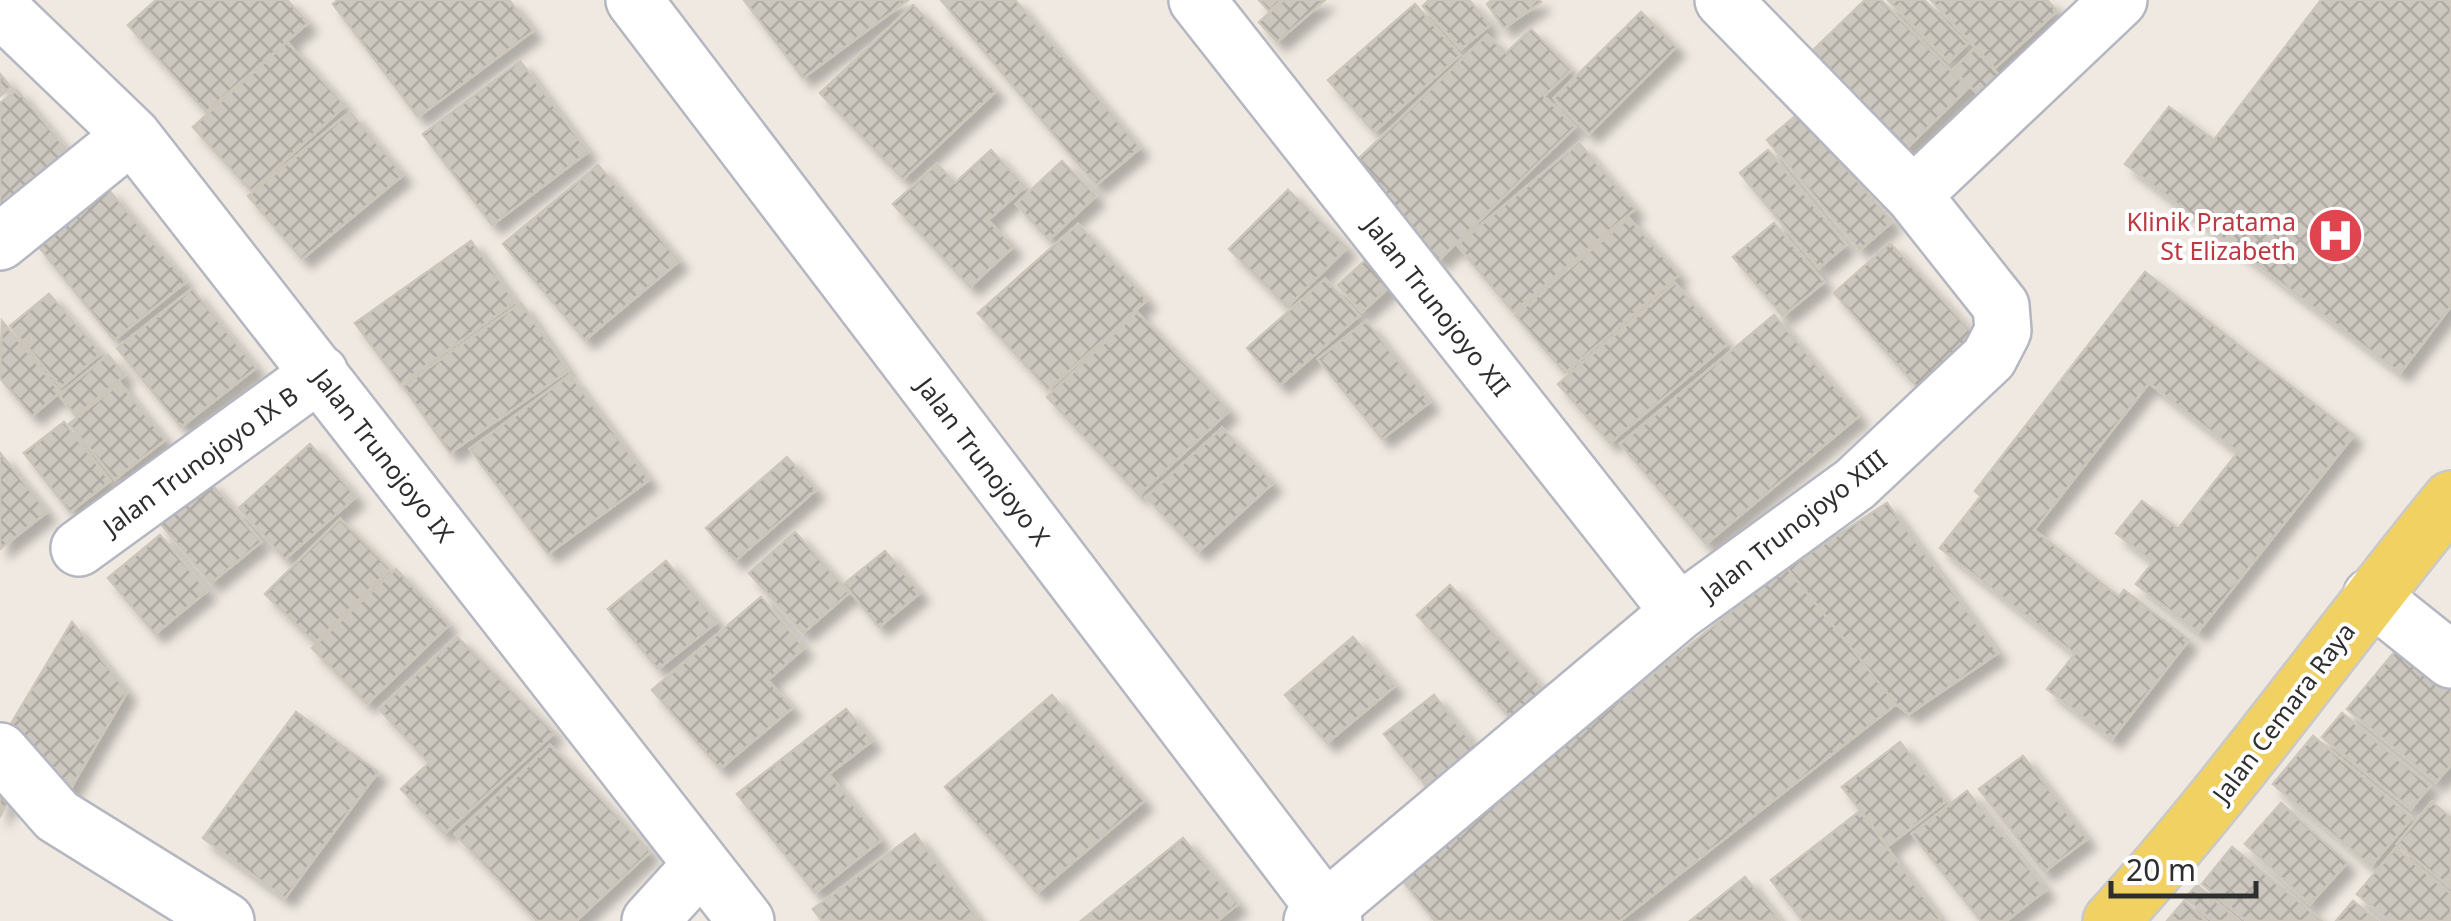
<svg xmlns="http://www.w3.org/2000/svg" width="2451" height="921" viewBox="0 0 2451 921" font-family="'Noto Sans',sans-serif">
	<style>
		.building { fill: url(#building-cross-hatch); stroke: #cbc5ba; stroke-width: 2.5; filter: url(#shadow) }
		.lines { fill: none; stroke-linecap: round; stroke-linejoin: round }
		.minor-casing { stroke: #b4b7c1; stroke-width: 60 }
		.major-casing { stroke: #c9c9c9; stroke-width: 60 }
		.minor { stroke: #fff; stroke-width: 55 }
		.major { stroke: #f2d163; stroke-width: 55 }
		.labels { text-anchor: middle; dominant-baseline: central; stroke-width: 8; stroke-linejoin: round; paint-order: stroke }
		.health-label { font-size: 25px; fill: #be3a42; stroke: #fff; text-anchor: end }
		.street-label { font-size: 25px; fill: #2e2e2e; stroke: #fff }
	</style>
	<defs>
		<pattern id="building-cross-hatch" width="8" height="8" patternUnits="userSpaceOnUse" patternTransform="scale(2.5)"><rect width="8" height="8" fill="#cbc7bf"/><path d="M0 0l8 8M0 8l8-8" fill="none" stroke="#afaba4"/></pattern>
		<filter id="shadow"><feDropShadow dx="9" dy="9" stdDeviation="5" flood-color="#0004"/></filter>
	</defs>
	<rect width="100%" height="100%" fill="#efe9e1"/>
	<path class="building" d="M156 0H287L308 23 206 112 128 25Z
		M338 0H509L533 31 418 117 333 4Z
		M744 0H908L803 78Z
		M941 0H1015L1140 148 1096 185Z
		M1259 0H1282L1269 11Z
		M1284 0H1325L1277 42 1259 22Z
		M1429 0H1469L1490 25 1461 49 1423 6Z
		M1492 0H1539L1541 2 1504 28 1487 4Z
		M1865 0H1881L1968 88 1901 154 1805 58Z
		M1888 0H1924L1967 44 1949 62Z
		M1931 0H2047L2057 11 1995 68Z
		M2321 0H2451V306L2400 373 2125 164 2169 107 2214 140Z
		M1415 4 1460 55 1374 132 1328 80Z
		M913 5 996 91 903 179 820 93Z
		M1641 12 1676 47 1589 134 1554 98Z
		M1531 29 1571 70 1544 96 1575 127 1438 261 1348 169 1487 35 1506 53Z
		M287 42 345 106 251 191 193 127Z
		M1974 49 2001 77 1981 97 1953 70Z
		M520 61 588 152 492 225 423 134Z
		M0 74 11 87 0 96Z
		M17 90 80 166 0 231V103Z
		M350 112 403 175 302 259 248 196Z
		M1799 113 1892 222 1860 250 1767 140Z
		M1579 143 1635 209 1513 312 1457 245Z
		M991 150 1025 187 988 220 1013 247 970 287 893 204 937 164 955 183Z
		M1768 150 1846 245 1819 268 1740 173Z
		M1062 161 1096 196 1049 240 1016 204Z
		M598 165 679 261 585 340 503 244Z
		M108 189 186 282 114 340 38 246Z
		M1288 190 1347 248 1287 307 1229 249Z
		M1629 218 1679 275 1565 373 1515 315Z
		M1774 223 1824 282 1783 316 1733 257Z
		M1078 224 1147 300 1048 390 978 313Z
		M471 241 515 302 400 384 355 323Z
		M1890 243 1976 337 1918 388 1834 293Z
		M1372 254 1397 280 1362 312 1338 285Z
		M2145 272 2354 435 2198 632 2136 584 2153 562 2116 533 2142 501 2178 529 2238 452 2149 383 2034 530 2119 597 2124 590 2189 640 2112 739 2047 689 2075 654 1940 548 1981 496 1975 491Z
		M1325 279 1359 316 1280 385 1247 348Z
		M1675 283 1727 344 1610 443 1558 384Z
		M192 289 256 368 181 427 117 348Z
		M49 294 101 353 61 387 10 326Z
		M521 303 568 371 450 453 403 386Z
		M1137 312 1229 411 1139 495 1047 397Z
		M1774 315 1859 416 1706 544 1620 444Z
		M2 321 60 392 32 416 0 378Z
		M1366 321 1430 402 1382 439 1318 359Z
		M108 355 125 375 76 416 59 395Z
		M570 375 649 480 548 554 470 449Z
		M120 383 165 440 115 479 69 424Z
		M64 422 110 481 70 512 24 453Z
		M1222 428 1273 483 1198 552 1146 497Z
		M310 444 356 497 285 559 239 508Z
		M0 453 47 512 0 549Z
		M787 457 816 490 735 561 706 528Z
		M209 481 261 542 211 583 159 522Z
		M1887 503 1998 653 1909 714 1896 704 1787 568Z
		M340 519 390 569 315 643 265 594Z
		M795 532 849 593 803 633 749 573Z
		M160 535 207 591 155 634 108 578Z
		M885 551 920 593 879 627 844 584Z
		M666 561 717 622 658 669 608 609Z
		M1787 568 1896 704 1620 921H1435L1398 875Z
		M396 569 449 625 367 704 312 648Z
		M1450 585 1545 691 1513 721 1417 615Z
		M761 597 804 648 768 680 792 708 720 769 652 690Z
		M72 622 127 692 62 803 5 734Z
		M457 637 554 733 444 834 401 789 429 763 379 709Z
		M1353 637 1395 686 1327 743 1285 695Z
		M2407 637 2451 673V765L2436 782 2347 709Z
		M1052 695 1144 801 1037 893 945 787Z
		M1434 695 1476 748 1427 787 1384 734Z
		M846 709 872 741 829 774 881 840 815 893 737 794Z
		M296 712 378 772 285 898 203 838Z
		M2342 713 2430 786 2411 809 2322 737Z
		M2313 736 2412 818 2371 866 2273 784Z
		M1900 742 1946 801 1888 846 1842 787Z
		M550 745 650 852 576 921H537L455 834Z
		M2023 756 2087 839 2044 872 1979 789Z
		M0 787 8 802 0 816Z
		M1967 791 2046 890 2006 921H1981L1912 834Z
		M2432 802 2451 818V888L2397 844Z
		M2281 803 2347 863 2310 904 2245 844Z
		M1860 811 1940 919 1937 921H1803L1771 880Z
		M915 834 979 921H822L813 909Z
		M1183 838 1238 904 1217 921H1081Z
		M2232 847 2322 921H2247L2202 884Z
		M2396 848 2451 894V921H2390L2357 894Z
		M1745 877 1780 921H1690Z
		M2197 885 2239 921H2213L2185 898Z
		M2184 901 2206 921H2167Z
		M2353 901 2378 921H2336Z"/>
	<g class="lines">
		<defs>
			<path id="minor" d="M634 0 1334 921
				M1197 0 1679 612
				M0 8 132 135 746 921
				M1913 195 2119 0
				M0 242 132 135
				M79 548 320 373
				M2371 596 2451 660
				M0 751 57 816 226 921
				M650 921 700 866
				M1312 921 1679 612 1855 484 1989 358 2003 331 2001 306 1913 195 1723 0"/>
			<path id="major" d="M2111 921C2233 787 2336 639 2451 499"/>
		</defs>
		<use href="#minor" class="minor-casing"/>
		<use href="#major" class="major-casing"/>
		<use href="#minor" class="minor"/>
		<use href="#major" class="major"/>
	</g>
	<defs>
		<symbol id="hospital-disc" viewBox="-11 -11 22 22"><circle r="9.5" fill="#e0444e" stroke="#fff"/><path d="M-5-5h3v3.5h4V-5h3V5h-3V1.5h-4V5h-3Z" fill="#fff"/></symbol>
	</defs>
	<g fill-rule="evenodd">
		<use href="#hospital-disc" x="2304" y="204" width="63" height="63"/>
	</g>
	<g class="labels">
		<g class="health-label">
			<text x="2296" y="221">Klinik Pratama<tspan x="2296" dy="29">St Elizabeth</tspan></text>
		</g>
		<g class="street-label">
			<text transform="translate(1438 306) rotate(52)">Jalan Trunojoyo XII</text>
			<text transform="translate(384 455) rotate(52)">Jalan Trunojoyo IX</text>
			<text transform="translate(200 460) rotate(-36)">Jalan Trunojoyo IX B</text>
			<text transform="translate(984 461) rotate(53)">Jalan Trunojoyo X</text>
			<text transform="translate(1793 525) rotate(-38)">Jalan Trunojoyo XIII</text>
			<text transform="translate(2283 712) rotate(-53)">Jalan Cemara Raya</text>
		</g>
	</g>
	<path d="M2111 881v15h145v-15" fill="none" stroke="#2e2e2e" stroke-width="5"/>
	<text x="2126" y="881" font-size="30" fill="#2e2e2e" stroke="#ffffff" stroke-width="8" paint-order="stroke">20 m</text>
</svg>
